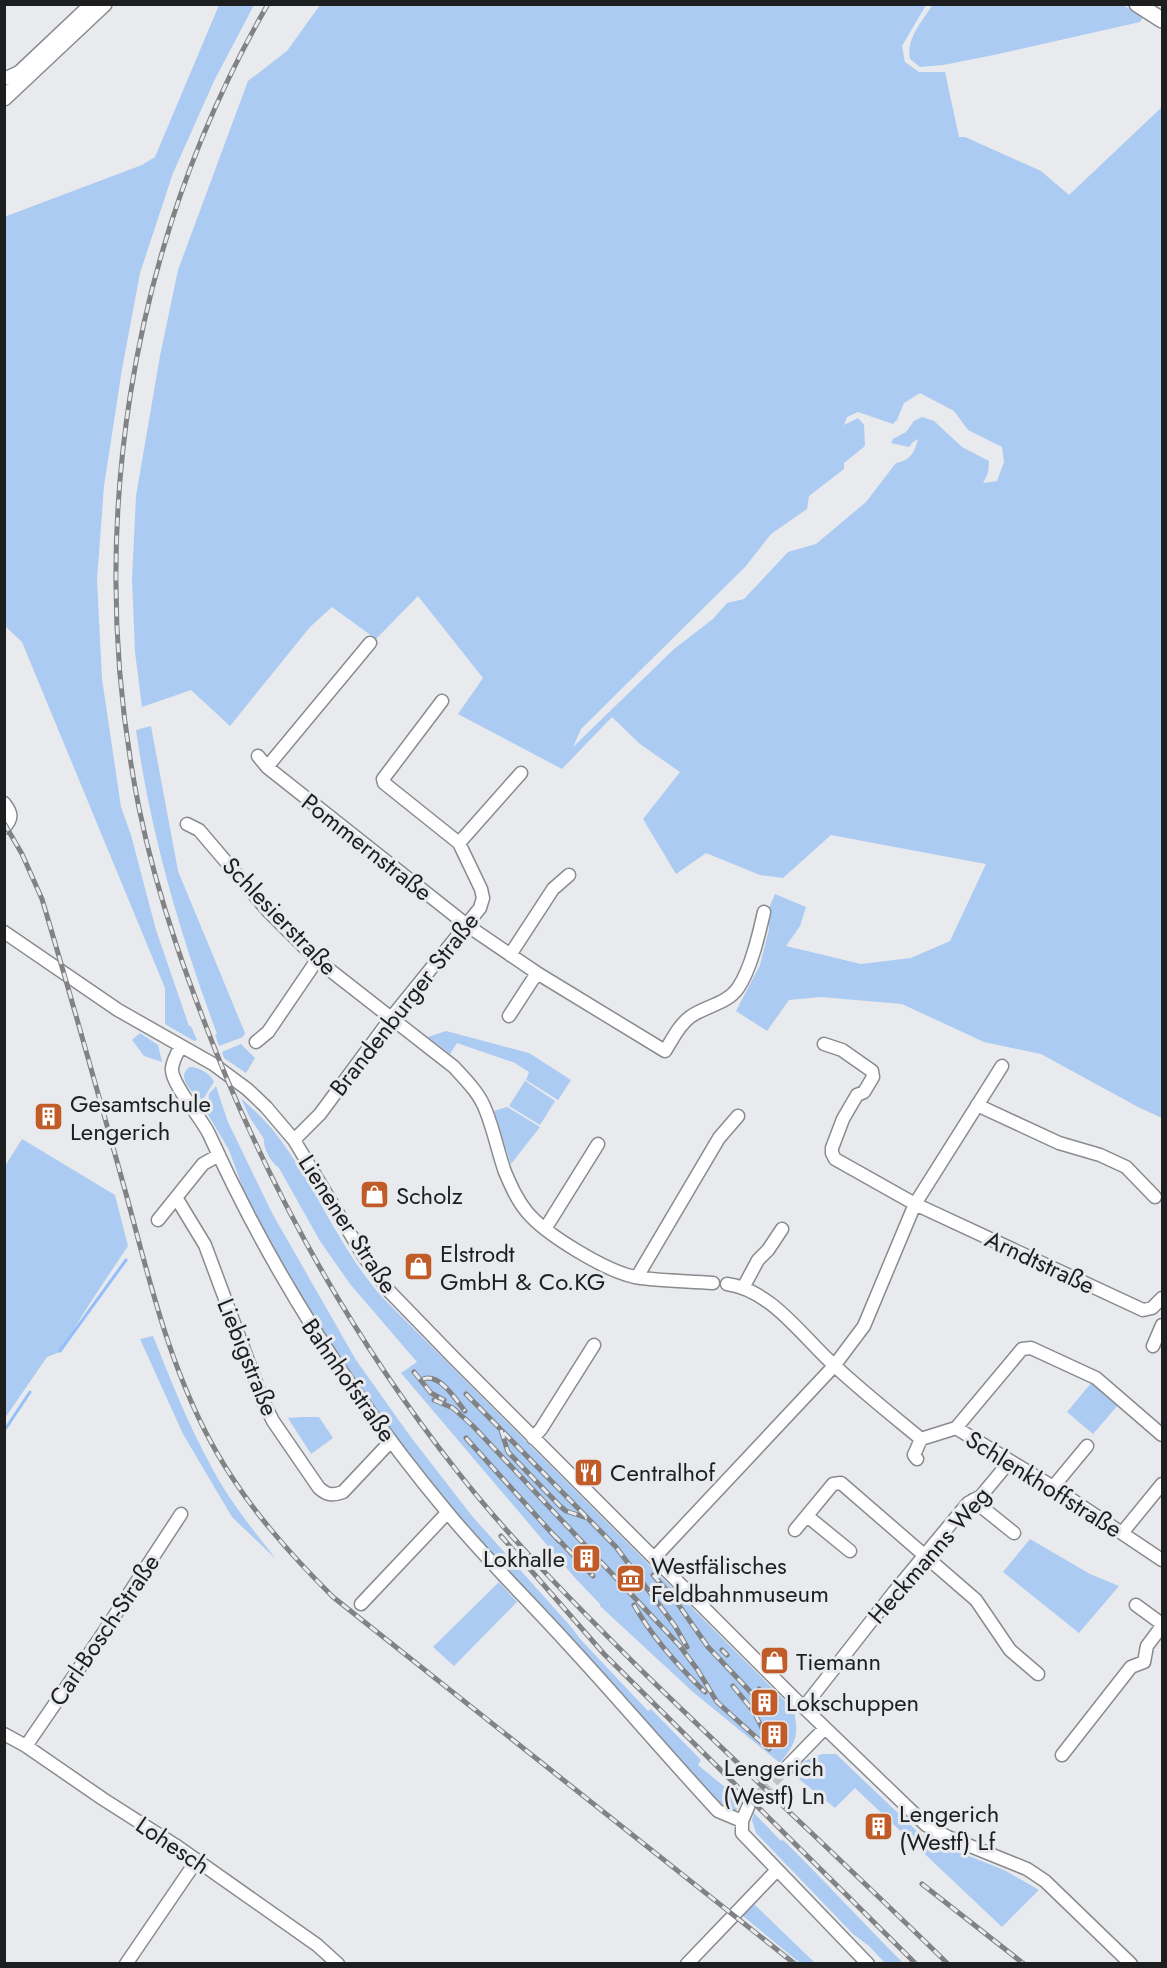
<svg xmlns="http://www.w3.org/2000/svg" width="1167" height="1968" viewBox="0 0 1167 1968" font-family="Jost,sans-serif">
	<style>
		.green { fill: #abcbf3; fill-rule: evenodd }
		.lines { fill: none; stroke-linecap: round; stroke-linejoin: round }
		.stream { stroke: #93c0fb; stroke-width: 3 }
		.minor-tunnel { stroke: #bfc1c4; stroke-width: 12; stroke-dasharray: 12 6; stroke-linecap: butt }
		.minor-casing { stroke: #898b8e; stroke-width: 15 }
		.major-casing { stroke: #898b8e; stroke-width: 18 }
		.minor { stroke: #fff; stroke-width: 12 }
		.major { stroke: #fff; stroke-width: 15 }
		.rail-casing { stroke: #808284; stroke-width: 5 }
		.rail { stroke: #e8eaed; stroke-width: 3; stroke-dasharray: 9; stroke-linecap: butt }
		.labels { text-anchor: middle; dominant-baseline: central; stroke-width: 6; stroke-linejoin: round; paint-order: stroke }
		.street-label { font-size: 24px; fill: #1d1e1f; stroke: #e8eaed }
		.poi-label { font-size: 24px; fill: #1d1e1f; stroke: #e8eaed; text-anchor: start }
	</style>
	<rect width="100%" height="100%" fill="#e8eaed"/>
	<path class="green" d="M933 4 1123 5 1143 17 1140 22 989 56 943 65 920 67 910 59C906 38 922 22 933 4Z
		M219 5H254L214 81 173 173 140 273 122 369 104 486 97 580 102 679 121 807 131 835 156 930 189 1026H191L197 1040 194 1041 165 1024V988L22 642 5 626 4 217 142 165 155 157Z
		M320 5H926L902 46 905 62 919 72H945L959 137H965L1041 171 1069 195 1162 107V1118L1138 1107 1041 1054 984 1042 902 1004 821 997 789 1000 767 1031 736 1011 760 965 769 929V908L775 894 806 907 800 926 786 946 861 964 911 958 950 941 986 864 831 835 783 878 760 875 706 853 676 874 643 819 680 772 640 744 612 717 562 769 458 714 483 678 418 596 376 639 332 607 310 627 230 726 191 690 142 707 135 652 132 579 136 496 160 356 178 270 248 81 287 51ZM920 393 954 411 968 430 1002 447 1004 462 997 481 983 483 988 473 989 461 962 447 934 421 922 417 914 421 906 432 893 439 891 443 909 447 913 442 918 439C914 453 911 460 896 463L866 502 816 544 788 552 744 599 727 603 713 619 674 649 573 747 581 729 745 567 771 534 807 509 809 496 844 469V463L865 446 864 425 858 418 844 425 847 417 858 412 893 424 897 420 904 403Z
		M151 726 178 871 245 1033 243 1037 219 1046 215 1035 217 1034C180 934 151 836 136 730Z
		M446 1031 529 1053 571 1080 558 1100 526 1080 529 1072 515 1063 457 1043 450 1054 428 1037Z
		M140 1033 158 1045 162 1062 144 1056 132 1040Z
		M241 1044 255 1058 246 1073 224 1058 222 1052Z
		M190 1067C199 1067 211 1074 214 1082L202 1101H200C192 1091 175 1076 190 1067Z
		M525 1081 555 1101 540 1125 509 1106Z
		M216 1086 228 1122 272 1213 356 1360 410 1436 472 1516 572 1628 581 1640 648 1711 651 1709 701 1760 698 1765 743 1802 736 1810H729L720 1805 450 1510 393 1438 333 1352 250 1208 229 1150 207 1113 209 1094Z
		M241 1098C253 1109 266 1121 276 1134 316 1186 339 1248 382 1297L794 1710C799 1737 796 1742 780 1763L693 1692 600 1606V1604L575 1578 401 1373 417 1362 350 1284 320 1241 279 1168C271 1162 263 1149 264 1139L250 1118Z
		M507 1107 540 1127 511 1164 494 1111Z
		M22 1139 115 1195 128 1246 90 1303 60 1352 47 1357 5 1418V1166Z
		M153 1336C171 1381 189 1426 212 1468 229 1500 253 1530 276 1559L232 1517 183 1434 140 1339Z
		M1092 1382 1119 1404 1093 1434 1067 1412Z
		M303 1417H319L333 1438 311 1454 288 1418Z
		M1030 1539 1090 1574 1119 1586 1079 1633 1003 1572Z
		M499 1582 517 1602 454 1666 433 1647Z
		M822 1754H836L920 1834 941 1845 1004 1870 1039 1890 1002 1927 855 1788 835 1808 790 1772 800 1763Z
		M754 1813 781 1841 783 1840C824 1880 862 1922 903 1963H885L869 1946 853 1934 756 1833 752 1820Z
		M754 1904 815 1963H800L743 1916Z"/>
	<g class="lines">
		<path class="stream" d="M60 1351 126 1260
			M4 1431 30 1392"/>
		<path class="minor-tunnel" d="M748 1807 786 1768"/>
		<defs>
			<path id="minor" d="M4 79 19 72 91 4
				M258 756 267 767 468 926 537 973 665 1051C672 1040 679 1025 690 1017 705 1006 727 1004 738 988 751 969 759 934 764 912
				M267 767 370 643
				M4 803C12 813 13 818 4 828
				M187 824 199 830 268 911 317 960 454 1067C466 1080 480 1094 486 1111 494 1131 498 1152 505 1172 511 1186 517 1200 527 1212 546 1235 606 1271 635 1277 660 1281 687 1281 713 1283
				M459 843 521 773
				M4 932 118 1010 213 1064 247 1089 266 1107 294 1140 363 1255 389 1291 453 1357 794 1698 926 1825 948 1837 1027 1869 1045 1881 1131 1964
				M510 955 553 889 569 875
				M509 1016 537 973
				M256 1042 268 1032 317 960
				M824 1044 842 1050 872 1071 873 1077 864 1092 857 1095 843 1119 832 1148V1153L835 1159 915 1204 1143 1310 1152 1308 1162 1298
				M181 1046C177 1053 173 1060 172 1068 170 1083 201 1117 209 1134 271 1271 352 1398 448 1513 486 1559 528 1600 568 1644 619 1699 667 1756 718 1811L742 1821
				M977 1105 1059 1143 1100 1155 1126 1167 1155 1197
				M294 1140 320 1114 391 1018 480 908 483 898 481 889 459 843 384 783 383 779 442 701
				M177 1199 205 1245 263 1401 273 1421 319 1488C327 1495 332 1496 343 1492L391 1441
				M158 1220 203 1164 219 1155
				M545 1229 598 1144
				M637 1277 719 1138 738 1116
				M727 1284C772 1290 803 1338 836 1367 863 1392 892 1415 921 1439L956 1428 1053 1487 1162 1560
				M744 1286 758 1260 768 1250 782 1229
				M1153 1346 1162 1325
				M956 1428 1022 1349 1031 1348 1096 1378 1162 1435
				M533 1438 541 1429 594 1345
				M917 1459 914 1455 921 1439
				M1053 1487 1087 1446
				M973 1500 1014 1533
				M807 1516 850 1551
				M795 1530 833 1484 841 1483 976 1600 1010 1650 1038 1674
				M1122 1533 1162 1484
				M654 1558 834 1366 864 1326 915 1204 1002 1066
				M361 1604 447 1513
				M1136 1605 1162 1624
				M804 1707 894 1592 968 1503 981 1496 1010 1461
				M4 1734 26 1746 103 1799 175 1845 317 1945 338 1964
				M26 1746 100 1638 181 1514
				M1062 1755 1131 1667 1144 1662 1147 1646 1162 1626
				M786 1768 825 1728
				M748 1807 742 1821V1833L868 1964
				M126 1964 197 1860
				M687 1964 777 1870"/>
			<path id="major" d="M1137 4 1162 20
				M4 98 104 4"/>
		</defs>
		<use href="#minor" class="minor-casing"/>
		<use href="#major" class="major-casing"/>
		<use href="#minor" class="minor"/>
		<use href="#major" class="major"/>
		<defs>
			<path id="rail" d="M268 4C128 247 84 534 139 808 158 901 191 991 227 1079 286 1219 363 1352 457 1471 511 1540 573 1602 635 1664 738 1765 845 1863 948 1964
				M4 823 22 854 42 899C72 999 100 1100 128 1201 151 1287 172 1375 217 1453 248 1507 289 1553 333 1597L795 1964
				M414 1372 431 1393 444 1400
				M423 1379C440 1373 455 1399 465 1411
				M466 1394 616 1547 675 1626 687 1647
				M434 1400 453 1408 473 1426 679 1645 697 1669 717 1702 769 1749
				M501 1430 508 1452 560 1506 566 1511 587 1518
				M466 1438 559 1541
				M554 1535 593 1576
				M501 1536 604 1654 916 1964
				M653 1575 670 1594
				M671 1594 708 1647 762 1704
				M634 1605C652 1637 679 1667 705 1692
				M722 1650 727 1655
				M733 1686 754 1712 771 1746
				M759 1689 775 1705
				M922 1884 1024 1964"/>
		</defs>
		<use href="#rail" class="rail-casing"/>
		<use href="#rail" class="rail"/>
	</g>
	<defs>
		<symbol id="building-square" viewBox="-11 -11 22 22"><rect x="-9" y="-9" width="18" height="18" rx="4" fill="#c15c28" stroke="#e8eaed"/><path d="M-4-6H4V6H1V3H-1V6H-4ZM-2.5-4.3h1.7v1.8h-1.7ZM.8-4.3h1.7v1.8H.8ZM-2.5-1h1.7V.8h-1.7ZM.8-1h1.7V.8H.8Z" fill="#fff"/></symbol>
		<symbol id="shop-square" viewBox="-11 -11 22 22"><rect x="-9" y="-9" width="18" height="18" rx="4" fill="#c15c28" stroke="#e8eaed"/><path d="M-5-2.5h2.3a2.7 3.5 0 0 1 5.4 0H5L5.5 6h-11ZM-1.5-2.5h3a1.5 2.3 0 0 0-3 0Z" fill="#fff"/></symbol>
		<symbol id="restaurant-square" viewBox="-11 -11 22 22"><rect x="-9" y="-9" width="18" height="18" rx="4" fill="#c15c28" stroke="#e8eaed"/><path d="M-5-6h1v4h1v-4h1v4h1v-4h1v5L-1.5 .5V6h-2V.5L-5-1ZM5-6V6H3V1.5H1.5Q1.5-4 5-6Z" fill="#fff"/></symbol>
		<symbol id="museum-square" viewBox="-11 -11 22 22"><rect x="-9" y="-9" width="18" height="18" rx="4" fill="#c15c28" stroke="#e8eaed"/><path d="M0-6L6-3V-2H-6V-3ZM-5-1h2V3h-2ZM-1-1h2V3h-2ZM3-1h2V3H3ZM-6 4H6V6H-6Z" fill="#fff"/></symbol>
	</defs>
	<g fill-rule="evenodd">
		<use href="#building-square" x="32" y="1100" width="33" height="33"/>
		<use href="#shop-square" x="358" y="1178" width="33" height="33"/>
		<use href="#shop-square" x="402" y="1250" width="33" height="33"/>
		<use href="#restaurant-square" x="572" y="1456" width="33" height="33"/>
		<use href="#building-square" x="570" y="1542" width="33" height="33"/>
		<use href="#museum-square" x="614" y="1562" width="33" height="33"/>
		<use href="#shop-square" x="758" y="1644" width="33" height="33"/>
		<use href="#building-square" x="748" y="1686" width="33" height="33"/>
		<use href="#building-square" x="758" y="1718" width="33" height="33"/>
		<use href="#building-square" x="862" y="1810" width="33" height="33"/>
	</g>
	<g class="labels">
		<g class="street-label">
			<text transform="translate(367 847) rotate(38)">Pommernstraße</text>
			<text transform="translate(280 916) rotate(46)">Schlesierstraße</text>
			<text transform="translate(404 1004) rotate(-52)">Brandenburger Straße</text>
			<text transform="translate(348 1224) rotate(57)">Lienener Straße</text>
			<text transform="translate(1040 1262) rotate(25)">Arndtstraße</text>
			<text transform="translate(248 1357) rotate(68)">Liebigstraße</text>
			<text transform="translate(349 1380) rotate(55)">Bahnhofstraße</text>
			<text transform="translate(1044 1484) rotate(32)">Schlenkhoffstraße</text>
			<text transform="translate(929 1555) rotate(-49)">Heckmanns Weg</text>
			<text transform="translate(104 1630) rotate(-56)">Carl-Bosch-Straße</text>
			<text transform="translate(173 1845) rotate(34)">Lohesch</text>
		</g>
		<g class="poi-label">
			<text x="70" y="1103">Gesamtschule<tspan x="70" dy="28">Lengerich</tspan></text>
			<text x="396" y="1195">Scholz</text>
			<text x="440" y="1253">Elstrodt<tspan x="440" dy="28">GmbH &amp; Co.KG</tspan></text>
			<text x="610" y="1472">Centralhof</text>
			<text x="565" y="1558" text-anchor="end">Lokhalle</text>
			<text x="651" y="1565">Westfälisches<tspan x="651" dy="28">Feldbahnmuseum</tspan></text>
			<text x="796" y="1661">Tiemann</text>
			<text x="786" y="1702">Lokschuppen</text>
			<text x="774" y="1767" text-anchor="middle">Lengerich<tspan x="774" dy="28">(Westf) Ln</tspan></text>
			<text x="899" y="1813">Lengerich<tspan x="899" dy="28">(Westf) Lf</tspan></text>
		</g>
	</g>
	<rect width="1167" height="1968" fill="none" stroke="#1d1e1f" stroke-width="12"/>
</svg>
